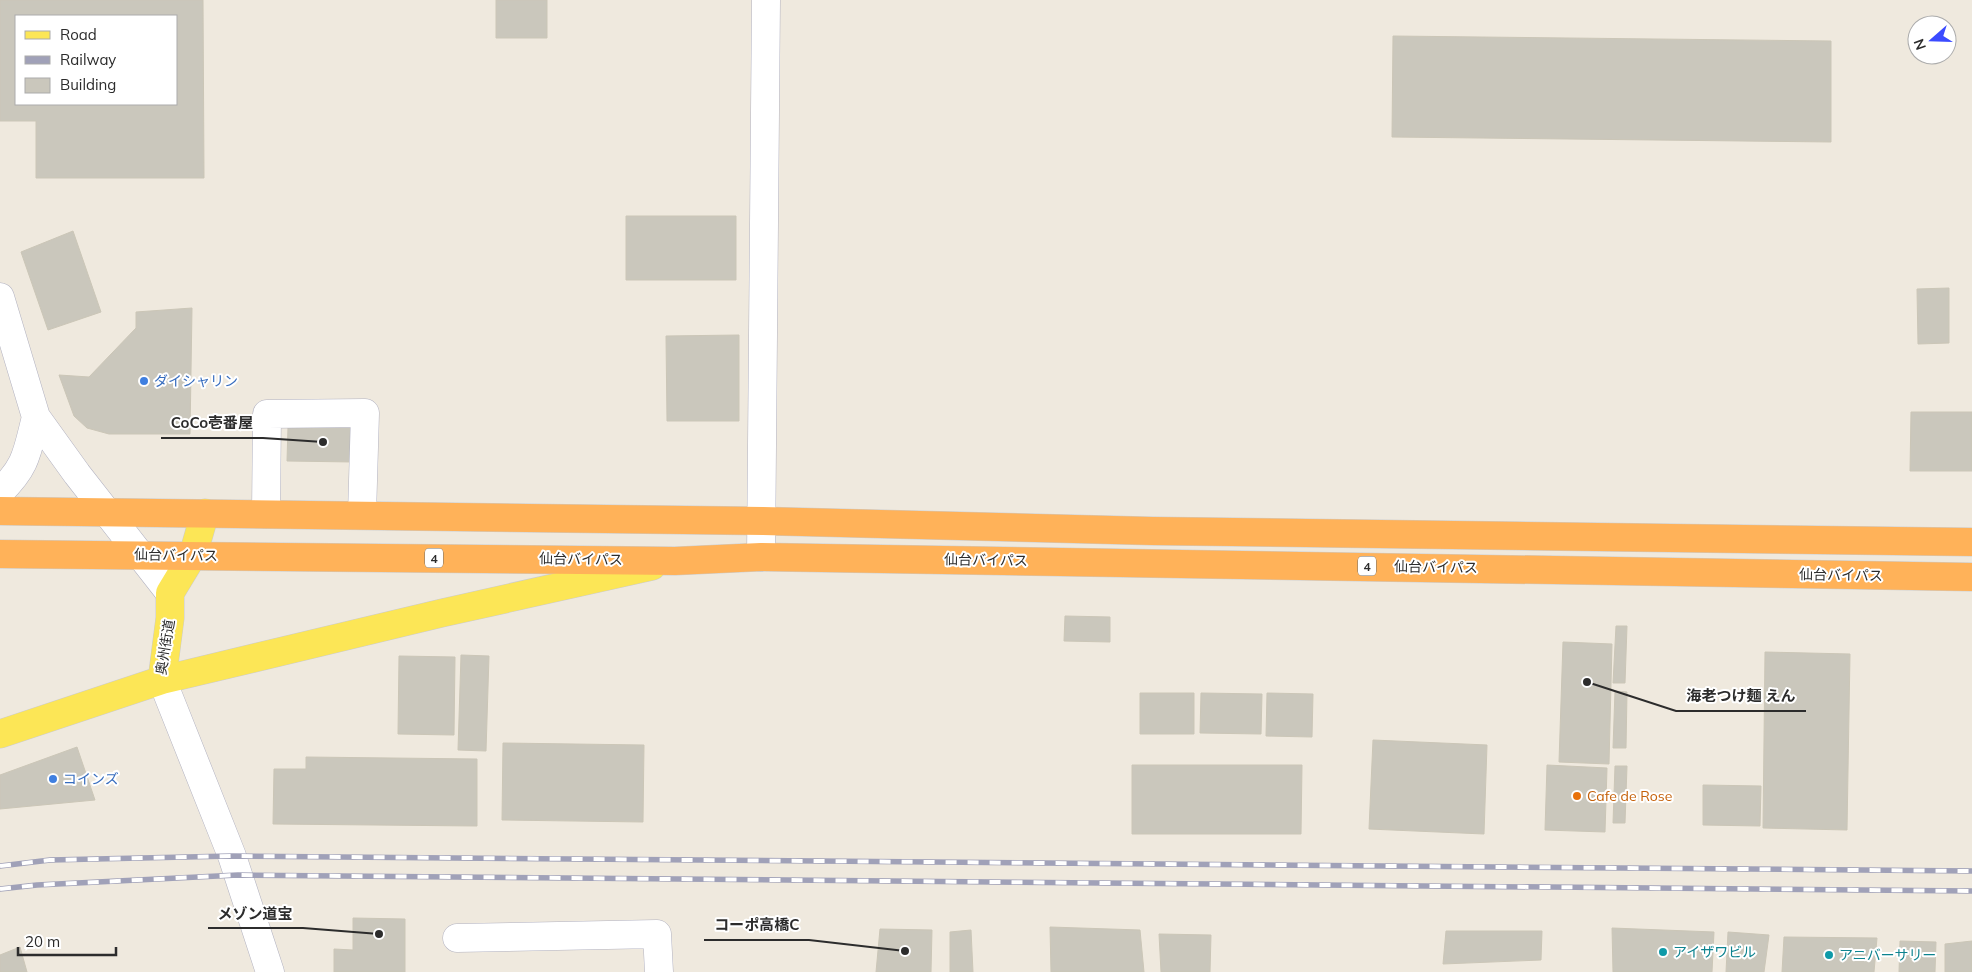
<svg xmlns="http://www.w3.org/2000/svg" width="1972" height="972" viewBox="0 0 1972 972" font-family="Mulish,'Noto Sans JP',sans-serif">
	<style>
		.building { fill: #cac7bc; stroke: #cbc6b7; fill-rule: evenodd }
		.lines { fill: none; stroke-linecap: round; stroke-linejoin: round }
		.minor-casing { stroke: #b2b2c1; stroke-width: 29 }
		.major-casing { stroke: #ccc; stroke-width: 29 }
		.highway-casing { stroke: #ccc; stroke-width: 29 }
		.minor { stroke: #fff; stroke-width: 28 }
		.major { stroke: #fce656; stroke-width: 28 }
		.highway { stroke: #ffb259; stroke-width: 28 }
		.rail-casing { stroke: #a0a1b8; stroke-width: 5.5 }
		.rail { stroke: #fff; stroke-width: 4; stroke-dasharray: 11; stroke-linecap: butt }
		.shop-dot { fill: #3f7fe0; stroke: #fff; stroke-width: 2 }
		.food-dot { fill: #e8710a; stroke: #fff; stroke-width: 2 }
		.culture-dot { fill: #0f9aa8; stroke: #fff; stroke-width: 2 }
		.labels { text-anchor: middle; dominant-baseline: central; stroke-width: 4; stroke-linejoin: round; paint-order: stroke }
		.shield { fill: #fff; stroke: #6b6b6b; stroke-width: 1 }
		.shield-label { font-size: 12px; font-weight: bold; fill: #2c2c2c }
		.shop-label { font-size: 14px; fill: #366cbe; stroke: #fff; text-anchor: start }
		.street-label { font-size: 14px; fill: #2c2c2c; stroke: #fff }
		.food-label { font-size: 14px; fill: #c56008; stroke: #fff; text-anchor: start }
		.culture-label { font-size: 14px; fill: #0d838f; stroke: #fff; text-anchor: start }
		.leader { fill: none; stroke: #2c2c2c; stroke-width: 2 }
		.callout-dot { fill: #2c2c2c; stroke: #fff; stroke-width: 2 }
		.callout-label { font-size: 15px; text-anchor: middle; font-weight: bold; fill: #2c2c2c; stroke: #fff; stroke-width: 4; stroke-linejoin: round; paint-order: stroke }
	</style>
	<rect width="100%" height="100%" fill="#efe9de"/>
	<path class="building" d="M0 0H203L204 178H36V121H0ZM16 16H176V104H16Z
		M496 0H547V38H496Z
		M1393 36 1831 41V142L1392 137Z
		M626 216H736V280H626Z
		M73 231 101 312 48 330 21 252Z
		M1949 288V343L1918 344 1917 289Z
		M192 308 190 434H109L87 428 74 416 59 375 89 377 136 328V312Z
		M739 335V421H667L666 336Z
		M1911 412H1972V471H1910Z
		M288 427H354L353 462 287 461Z
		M1065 616 1110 617V642L1064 641Z
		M1616 626H1627L1625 683H1613Z
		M1563 642 1612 644 1609 764 1559 762Z
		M1765 652 1850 654 1847 830 1763 828Z
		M461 655 489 656 486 751 458 750Z
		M399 656 455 657 454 735 398 734Z
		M1615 691 1627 692 1626 748H1613Z
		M1140 693H1194V734H1140Z
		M1201 693 1262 694 1261 734 1200 733Z
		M1267 693 1313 694 1312 737 1266 736Z
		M1373 740 1487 745 1484 834 1369 829Z
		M503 743 644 745 643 822 502 820Z
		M77 747 95 800 0 809V775Z
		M306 757 477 759V826L273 824 274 769H306Z
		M1132 765H1302L1301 834H1132Z
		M1547 765 1607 768 1605 832 1545 830Z
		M1615 766H1627L1625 823H1613Z
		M1703 785 1761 786 1760 826 1703 825Z
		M353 918 405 919V972H334V949L353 950Z
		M1050 927 1140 930 1144 972H1051Z
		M1612 928 1714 932 1712 972H1613Z
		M880 929 932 930 931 972H876Z
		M971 930 973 972H950V932Z
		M1446 931H1542L1541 960 1443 964Z
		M1728 932 1769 935 1764 972H1726Z
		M1159 934 1211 935 1210 972H1161Z
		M1784 937 1877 938 1874 972H1782Z
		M1900 941 1936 942 1935 972H1899Z
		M1972 941V972H1945V944Z
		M20 947 27 972H0V955Z"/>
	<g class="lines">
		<defs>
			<path id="minor" d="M0 297 36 417 77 474 170 593
				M0 492C27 466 27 452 36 417
				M266 514 267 414 365 413 362 515
				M761 557 766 0
				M162 680 232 856 270 972
				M457 938 657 934 659 972"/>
			<path id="major" d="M162 680 170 618V593L193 555 205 513
				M0 734 162 680 442 613 652 566"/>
			<path id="highway" d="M0 511 763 521 1152 531 1972 542
				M0 554 675 561 761 557 1972 577"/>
		</defs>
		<use href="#minor" class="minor-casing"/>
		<use href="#major" class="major-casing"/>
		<use href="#highway" class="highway-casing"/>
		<use href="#minor" class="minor"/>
		<use href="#major" class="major"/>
		<use href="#highway" class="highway"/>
		<defs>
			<path id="rail" d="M0 866 50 860 232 856 1972 871
				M0 889 37 885 238 875 1972 891"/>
		</defs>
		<use href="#rail" class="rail-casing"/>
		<use href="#rail" class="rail"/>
	</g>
	<g class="shop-dot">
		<circle cx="144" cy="381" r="5"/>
		<circle cx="53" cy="779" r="5"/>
	</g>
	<circle class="food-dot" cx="1577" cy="796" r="5"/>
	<g class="culture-dot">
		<circle cx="1663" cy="952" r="5"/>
		<circle cx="1829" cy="955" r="5"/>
	</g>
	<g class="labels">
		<g class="shield">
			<rect x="425" y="548.5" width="18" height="19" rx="4"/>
			<rect x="1358" y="556.5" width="18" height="19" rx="4"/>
		</g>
		<g class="shield-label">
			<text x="434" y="558">4</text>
			<text x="1367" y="566">4</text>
		</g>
		<g class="shop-label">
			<text x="154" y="381">ダイシャリン</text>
			<text x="63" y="779">コインズ</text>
		</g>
		<g class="street-label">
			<text transform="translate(176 555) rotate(1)">仙台バイパス</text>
			<text transform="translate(581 559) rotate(1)">仙台バイパス</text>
			<text transform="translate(986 560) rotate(1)">仙台バイパス</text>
			<text transform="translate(1436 567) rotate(1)">仙台バイパス</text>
			<text transform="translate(1841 575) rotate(1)">仙台バイパス</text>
			<text transform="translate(165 647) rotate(-81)">奥州街道</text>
		</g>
		<g class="food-label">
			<text x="1587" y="796">Cafe de Rose</text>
		</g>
		<g class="culture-label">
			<text x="1673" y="952">アイザワビル</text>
			<text x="1839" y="955">アニバーサリー</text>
		</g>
	</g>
	<path class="leader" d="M323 442L263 438H161M1587 682L1676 711H1806M379 934L303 928H208M905 951L809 940H704"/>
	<g class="callout-dot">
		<circle cx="323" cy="442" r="5"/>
		<circle cx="1587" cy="682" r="5"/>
		<circle cx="379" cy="934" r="5"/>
		<circle cx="905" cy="951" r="5"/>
	</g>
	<g class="callout-label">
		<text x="212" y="428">CoCo壱番屋</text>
		<text x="1741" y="701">海老つけ麺 えん</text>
		<text x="255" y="919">メゾン道宝</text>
		<text x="757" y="930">コーポ高橋C</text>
	</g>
	<rect x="15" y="15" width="162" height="90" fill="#ffffff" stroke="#ababab"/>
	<rect x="25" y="31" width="25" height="8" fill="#fce656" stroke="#ababab"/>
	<text x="60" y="40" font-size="15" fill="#2c2c2c">Road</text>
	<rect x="25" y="56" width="25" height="8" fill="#a0a1b8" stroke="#ababab"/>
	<text x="60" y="65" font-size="15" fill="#2c2c2c">Railway</text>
	<rect x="25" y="78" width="25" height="15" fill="#cac7bc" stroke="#ababab"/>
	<text x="60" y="90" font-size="15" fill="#2c2c2c">Building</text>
	<g transform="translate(1932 40) rotate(250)"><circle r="24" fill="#ffffff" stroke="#ababab"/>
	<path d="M0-4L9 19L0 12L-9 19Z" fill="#3b4bff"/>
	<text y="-8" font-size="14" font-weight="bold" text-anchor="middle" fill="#2c2c2c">N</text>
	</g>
	<path d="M18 947v8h98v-8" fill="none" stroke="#2c2c2c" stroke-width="2.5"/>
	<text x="25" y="947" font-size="15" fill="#2c2c2c" stroke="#ffffff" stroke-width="4" paint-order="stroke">20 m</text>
</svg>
